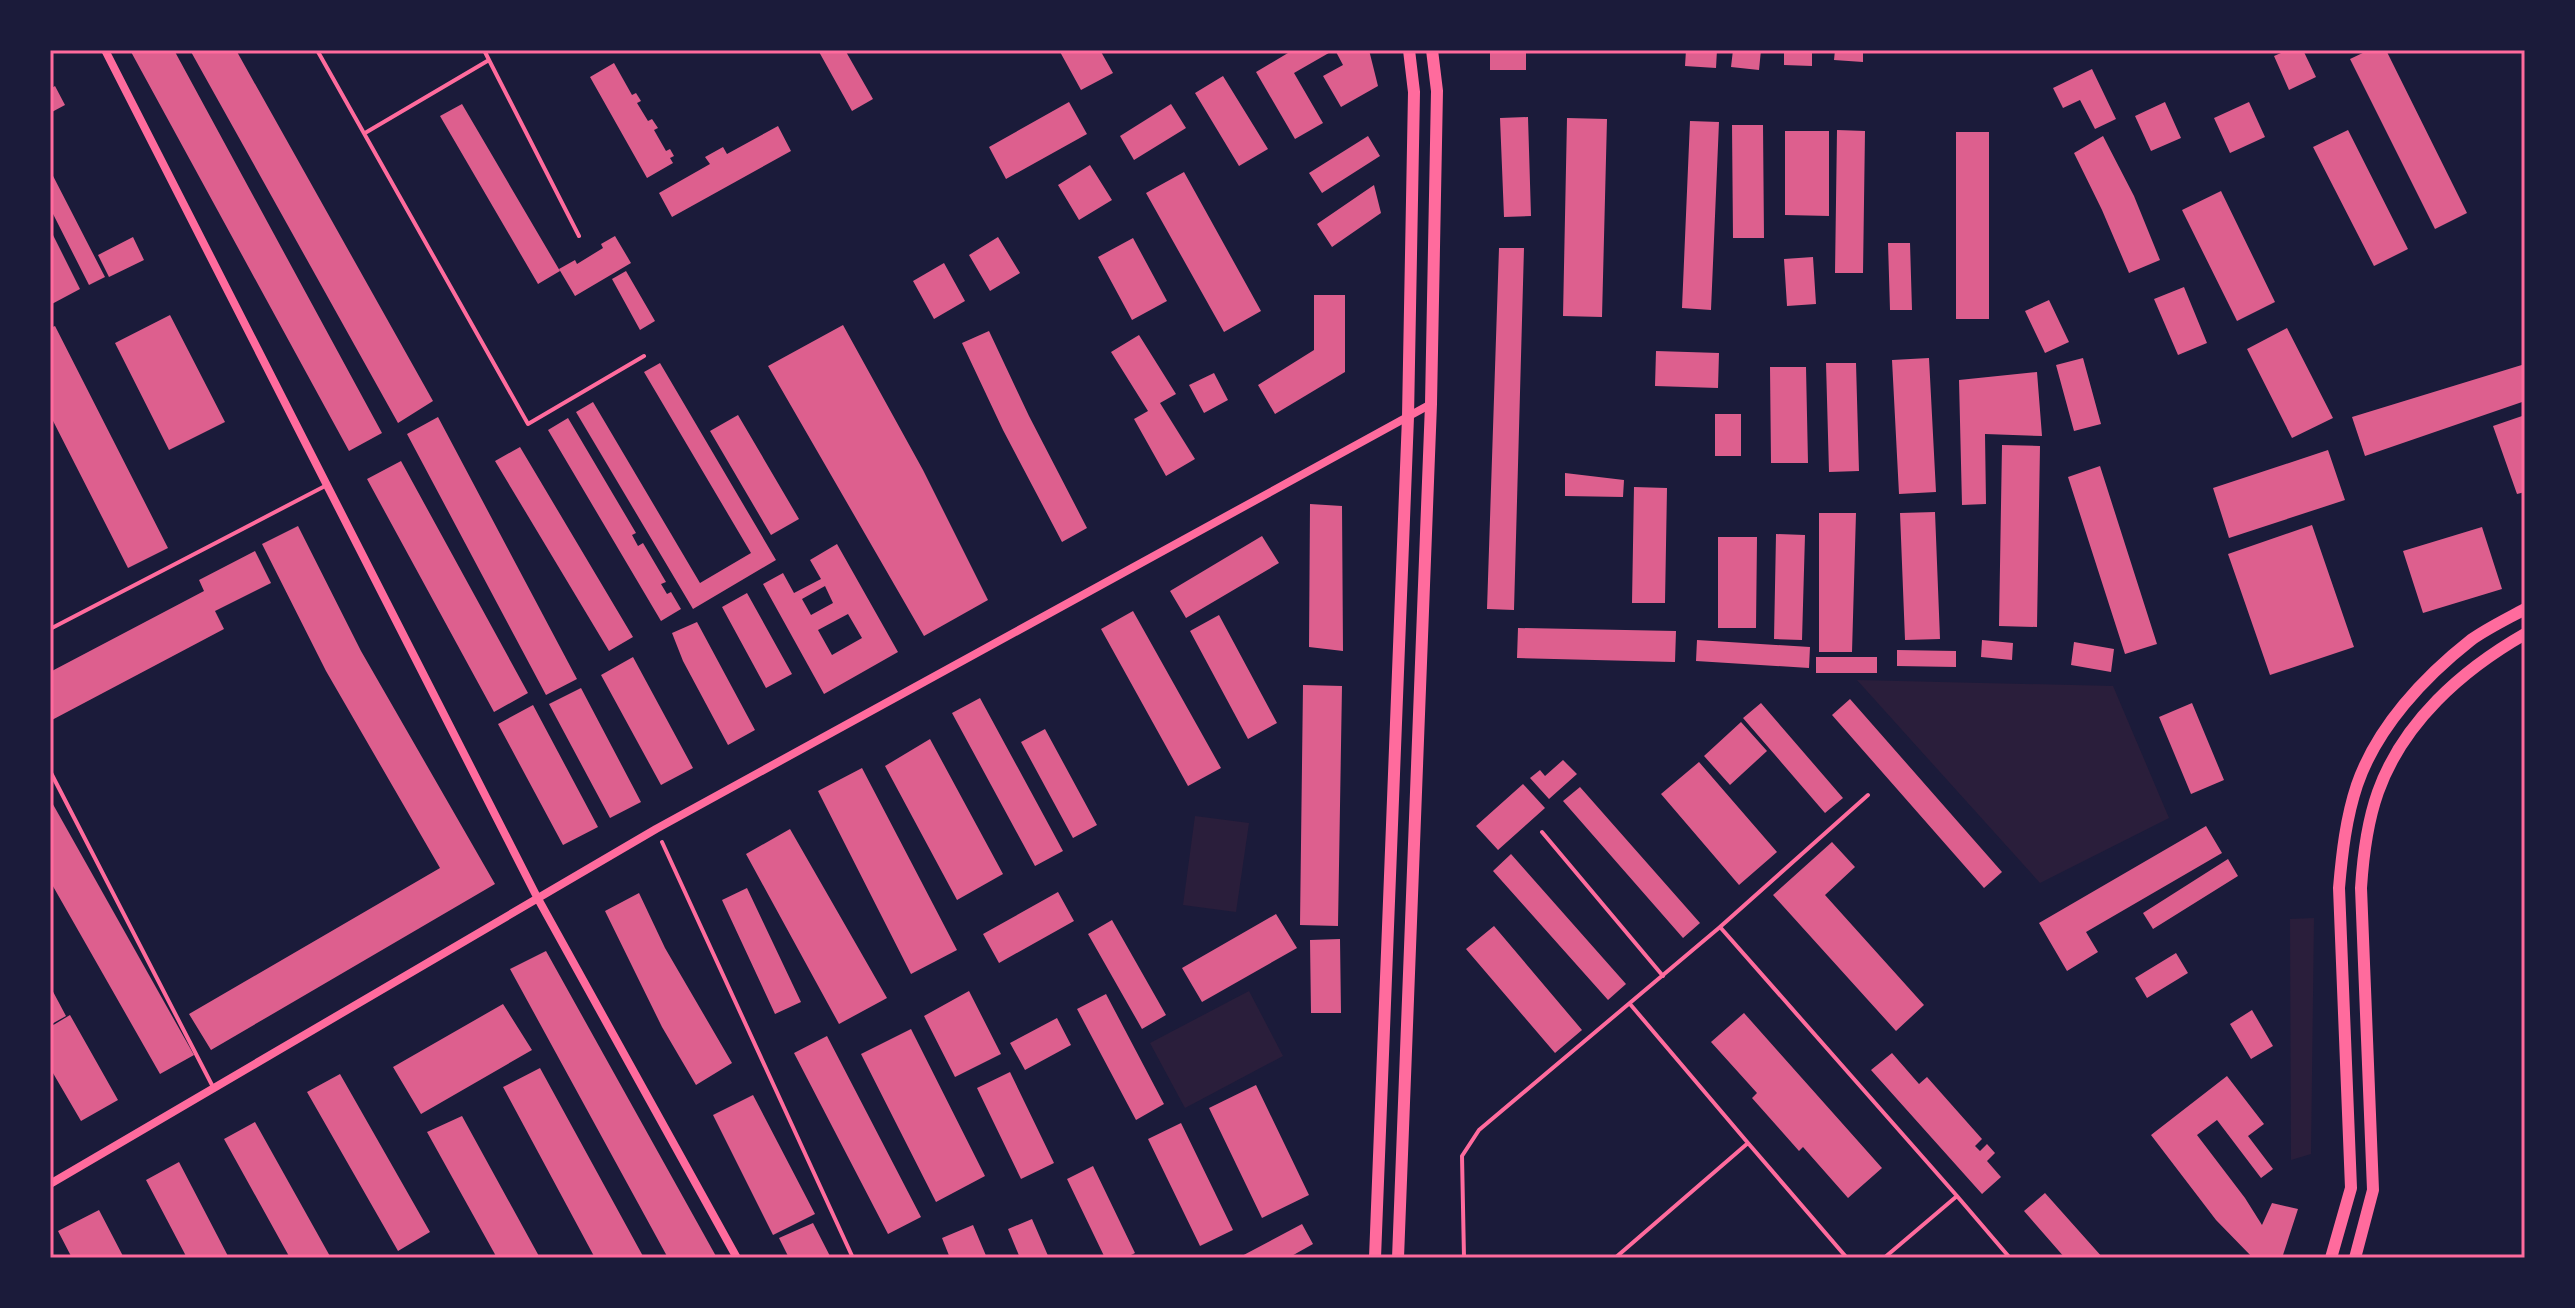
<svg xmlns="http://www.w3.org/2000/svg" width="2575" height="1308" viewBox="0 0 2575 1308" font-family="'IBM Plex Sans',sans-serif">
	<style>
		.green { fill: #2a1e3b }
		.building { fill: #dd5f8e; fill-rule: evenodd }
		.lines { fill: none; stroke-linecap: round; stroke-linejoin: round }
		.path { stroke: #ff6b9d; stroke-width: 4 }
		.service { stroke: #ff6b9d; stroke-width: 4 }
		.minor { stroke: #ff6b9d; stroke-width: 8 }
		.secondary { stroke: #ff6b9d; stroke-width: 12 }
		.neatline { fill: none; stroke: #ff6b9d; stroke-width: 3 }
	</style>
	<rect width="100%" height="100%" fill="#1b1b3a"/>
	<path class="green" d="M1857 680 2113 686 2169 818 2040 883Z
		M1195 816 1249 823 1236 912 1183 905Z
		M2314 918 2311 1154 2291 1160 2290 919Z
		M1249 991 1283 1056 1185 1108 1150 1043Z"/>
	<path class="building" d="M130 50H174L382 433 349 451Z
		M190 50H236L433 401 398 423Z
		M818 50H845L873 99 852 111Z
		M1059 50H1100L1113 73 1081 90Z
		M1293 50H1334L1294 73 1323 123 1295 139 1256 72Z
		M1335 50H1369L1378 86 1341 107 1323 76 1343 65Z
		M1490 50H1526V70H1490Z
		M1686 50H1717L1716 68 1685 66Z
		M1733 50H1761L1759 70 1731 67Z
		M1784 50H1812V66L1784 65Z
		M1835 50H1863V62L1834 60Z
		M2288 50H2303L2316 77 2289 90 2274 56Z
		M2369 50H2386L2467 213 2435 229 2350 59Z
		M614 63 632 95 636 93 641 101 637 103 648 121 652 119 658 128 654 130 666 151 670 149 674 156 670 158 673 163 647 178 590 77Z
		M2092 69 2116 119 2095 129 2080 100 2063 108 2053 88Z
		M1223 76 1268 149 1239 166 1195 93Z
		M55 86 65 105 50 113V89Z
		M1069 102 1087 134 1006 179 989 147Z
		M2165 102 2181 138 2151 151 2135 116Z
		M2249 102 2265 137 2230 153 2214 118Z
		M462 104 560 271 538 284 440 116Z
		M1171 104 1186 128 1134 160 1120 136Z
		M1528 117 1531 216 1504 217 1500 118Z
		M1567 118 1607 119 1602 317 1563 316Z
		M1690 121 1719 122 1711 310 1682 308Z
		M1732 125H1763L1764 238H1733Z
		M778 126 791 151 672 217 659 193 710 164 705 157 723 147 727 154Z
		M1837 130 1865 131 1863 273H1835Z
		M2348 130 2408 249 2374 266 2313 147Z
		M1785 131H1829V216L1785 215Z
		M1956 132H1989V319H1956Z
		M1368 136 1380 156 1322 193 1309 173Z
		M2103 136 2134 196 2160 260 2129 273 2102 210 2074 153Z
		M1090 165 1112 200 1079 220 1058 185Z
		M50 170 105 277 89 285 50 208Z
		M1184 172 1261 311 1224 332 1146 193Z
		M1374 185 1381 213 1332 247 1317 224Z
		M2221 191 2275 302 2237 321 2182 210Z
		M50 229 80 289 50 305Z
		M615 236 631 263 575 296 559 269 575 260 577 264 603 248 601 244Z
		M133 237 144 260 109 277 98 255Z
		M998 237 1020 273 990 291 969 255Z
		M1133 238 1167 301 1132 320 1098 257Z
		M1888 243H1910L1912 310H1890Z
		M1499 248H1524L1514 610 1487 609Z
		M1813 257 1816 304 1787 306 1784 259Z
		M944 263 965 301 934 319 913 281Z
		M626 271 655 321 640 330 612 279Z
		M2184 287 2207 343 2178 355 2154 299Z
		M1314 295H1345V372L1275 414 1258 385 1314 350Z
		M2049 300 2069 342 2045 353 2025 311Z
		M170 315 225 422 169 450 115 343Z
		M843 325 923 470 988 600 924 636 768 366Z
		M55 326 168 548 128 568 50 415V328Z
		M2287 328 2333 418 2292 438 2247 349Z
		M989 331 1029 416 1087 528 1062 542 1003 430 962 343Z
		M1139 335 1176 394 1160 403 1195 459 1166 476 1134 419 1148 411 1111 352Z
		M1656 351 1719 353 1718 388 1655 386Z
		M1929 358 1936 492 1899 494 1892 360Z
		M2083 358 2101 424 2074 431 2056 365Z
		M660 363 776 560 693 609 576 412 593 402 700 583 751 553 644 372Z
		M1826 363H1856L1859 471 1829 472Z
		M2525 364V401L2365 456 2352 417Z
		M1770 367H1806L1808 463H1771Z
		M2037 372 2042 436 1985 434 1986 504 1962 505 1959 380Z
		M1214 373 1228 400 1204 413 1189 385Z
		M1715 414H1741V456H1715Z
		M738 415 799 519 771 535 710 431Z
		M2525 415V492L2517 494 2493 426Z
		M438 417 577 679 546 695 407 434Z
		M568 418 636 533 632 535 638 546 643 543 666 582 661 584 667 594 671 592 681 609 661 621 548 430Z
		M2002 445 2040 446 2037 627 1999 626Z
		M520 447 633 637 609 651 495 461Z
		M2328 450 2345 500 2229 538 2213 488Z
		M401 461 528 693 494 712 367 479Z
		M2100 466 2157 644 2125 654 2068 477Z
		M1565 473 1624 480 1623 497 1565 496Z
		M1634 487 1667 488 1665 603H1632Z
		M1310 504 1342 506 1343 651 1309 647Z
		M1935 512 1940 639 1905 640 1900 513Z
		M1819 513H1856L1852 652H1819Z
		M2312 525 2354 647 2270 675 2228 554Z
		M298 526 361 651 495 884 211 1050 189 1014 440 868 326 671 262 544Z
		M2482 527 2502 589 2423 613 2403 551Z
		M1776 534 1805 535 1802 640 1774 639Z
		M1262 536 1279 563 1186 618 1170 591Z
		M1718 537H1757L1756 628H1718Z
		M837 544 898 652 824 694 763 584 783 573 794 593 821 579 810 560ZM825 586 833 603 811 615 802 599ZM848 614 862 638 832 655 818 630Z
		M255 551 271 583 215 611 224 629 50 721V672L204 591 199 580Z
		M747 593 792 674 766 688 722 607Z
		M1133 611 1221 768 1188 786 1101 629Z
		M1219 615 1277 723 1248 739 1190 631Z
		M697 622 755 730 728 745 683 661 672 633Z
		M1518 628 1676 631 1675 662 1517 658Z
		M1697 640 1810 647 1809 668 1696 661Z
		M1982 640 2013 643 2012 660 1981 657Z
		M2074 642 2114 649 2111 672 2071 665Z
		M1897 650 1956 651V667L1897 666Z
		M633 657 693 768 661 785 601 675Z
		M1816 657H1877V673H1816Z
		M1303 685 1342 686 1338 926 1300 925Z
		M581 688 641 802 610 818 549 704Z
		M980 698 1063 851 1035 866 952 713Z
		M1850 699 2002 872 1984 888 1832 715Z
		M1761 703 1843 798 1825 813 1743 718Z
		M2192 703 2224 780 2191 794 2159 717Z
		M533 705 598 827 563 845 498 724Z
		M1741 722 1767 751 1730 785 1704 756Z
		M1045 729 1097 825 1073 838 1021 742Z
		M930 739 1003 874 957 900 885 766Z
		M1563 760 1577 774 1549 799 1530 778 1540 770 1545 776Z
		M1699 762 1777 852 1739 885 1661 794Z
		M862 768 957 950 911 974 818 791Z
		M1523 784 1545 808 1498 850 1476 826Z
		M1580 787 1700 923 1683 938 1563 801Z
		M50 799 194 1055 160 1074 50 881Z
		M2206 826 2222 853 2086 932 2098 952 2067 971 2039 923Z
		M790 829 887 998 839 1024 746 854Z
		M1832 842 1855 867 1825 895 1924 1005 1896 1031 1773 895Z
		M1511 854 1626 984 1608 1000 1493 871Z
		M2228 859 2238 876 2153 929 2143 913Z
		M747 888 801 1002 775 1014 722 900Z
		M1058 892 1074 921 999 963 983 934Z
		M639 893 665 948 732 1063 696 1085 662 1027 605 911Z
		M1276 914 1297 948 1202 1002 1182 968Z
		M1112 920 1166 1015 1142 1029 1088 934Z
		M1494 926 1582 1030 1555 1053 1466 949Z
		M1340 939 1341 1013H1311L1310 940Z
		M546 951 717 1258H668L510 969Z
		M2176 953 2188 973 2147 998 2135 978Z
		M50 986 66 1016 50 1025Z
		M969 991 1001 1054 955 1077 924 1016Z
		M1106 994 1164 1104 1136 1120 1077 1009Z
		M503 1004 532 1050 421 1114 393 1067Z
		M2252 1010 2273 1046 2251 1059 2230 1024Z
		M1744 1013 1882 1168 1848 1198 1803 1147 1799 1151 1752 1098 1757 1093 1711 1042Z
		M70 1015 118 1100 81 1121 50 1068V1027Z
		M1057 1018 1071 1045 1025 1070 1010 1043Z
		M911 1029 985 1176 936 1202 861 1054Z
		M827 1036 921 1217 888 1234 794 1053Z
		M1892 1053 1919 1084 1927 1077 1982 1139 1975 1146 1980 1151 1987 1144 1995 1153 1987 1161 2001 1177 1982 1194 1871 1070Z
		M540 1068 644 1258H595L503 1087Z
		M1010 1072 1054 1163 1021 1179 977 1088Z
		M340 1074 430 1232 398 1251 307 1092Z
		M2227 1076 2264 1124 2248 1136 2273 1169 2261 1178 2217 1120 2197 1135 2245 1198 2262 1225 2272 1203 2298 1209 2282 1258H2253L2216 1220 2151 1135Z
		M1256 1085 1309 1195 1262 1218 1209 1108Z
		M753 1095 815 1214 773 1235 713 1115Z
		M462 1116 540 1258H497L427 1132Z
		M255 1122 331 1258H290L224 1139Z
		M1181 1123 1233 1230 1200 1246 1148 1139Z
		M179 1162 229 1258H187L146 1180Z
		M1093 1166 1135 1253 1125 1258H1105L1067 1179Z
		M2045 1193 2103 1258H2065L2024 1211Z
		M99 1210 124 1258H72L58 1231Z
		M1032 1219 1049 1258H1020L1008 1229Z
		M813 1223 831 1258H789L779 1238Z
		M1302 1224 1313 1244 1288 1258H1238Z
		M973 1225 987 1258H950L942 1238Z"/>
	<g class="lines">
		<path class="path" d="M662 842 853 1258"/>
		<path class="service" d="M317 50 528 424 644 356
			M489 60 579 236
			M365 133 489 60 484 50
			M50 629 327 485
			M50 771 213 1087
			M1542 832 1663 976
			M1720 927 1868 795
			M1748 1143 1847 1258
			M1957 1196 2010 1258
			M1464 1258 1462 1156 1479 1130 1720 927 1957 1196 1884 1258
			M1615 1258 1748 1143 1630 1004"/>
		<path class="minor" d="M105 50 537 897 737 1258
			M50 1184 656 829 1431 404"/>
		<path class="secondary" d="M1375 1258 1408 417 1414 92 1409 50
			M1398 1258 1431 404 1437 91 1432 50
			M2331 1258 2351 1188 2339 888C2342 853 2346 818 2357 785 2377 727 2424 677 2471 640 2488 628 2507 619 2525 609
			M2355 1258 2373 1190 2361 888C2363 856 2367 823 2378 792 2403 722 2462 670 2525 634"/>
	</g>
	<rect width="2575" height="1308" fill="none" stroke="#1b1b3a" stroke-width="104"/>
	<rect x="52" y="52" width="2471" height="1204" class="neatline"/>
</svg>
